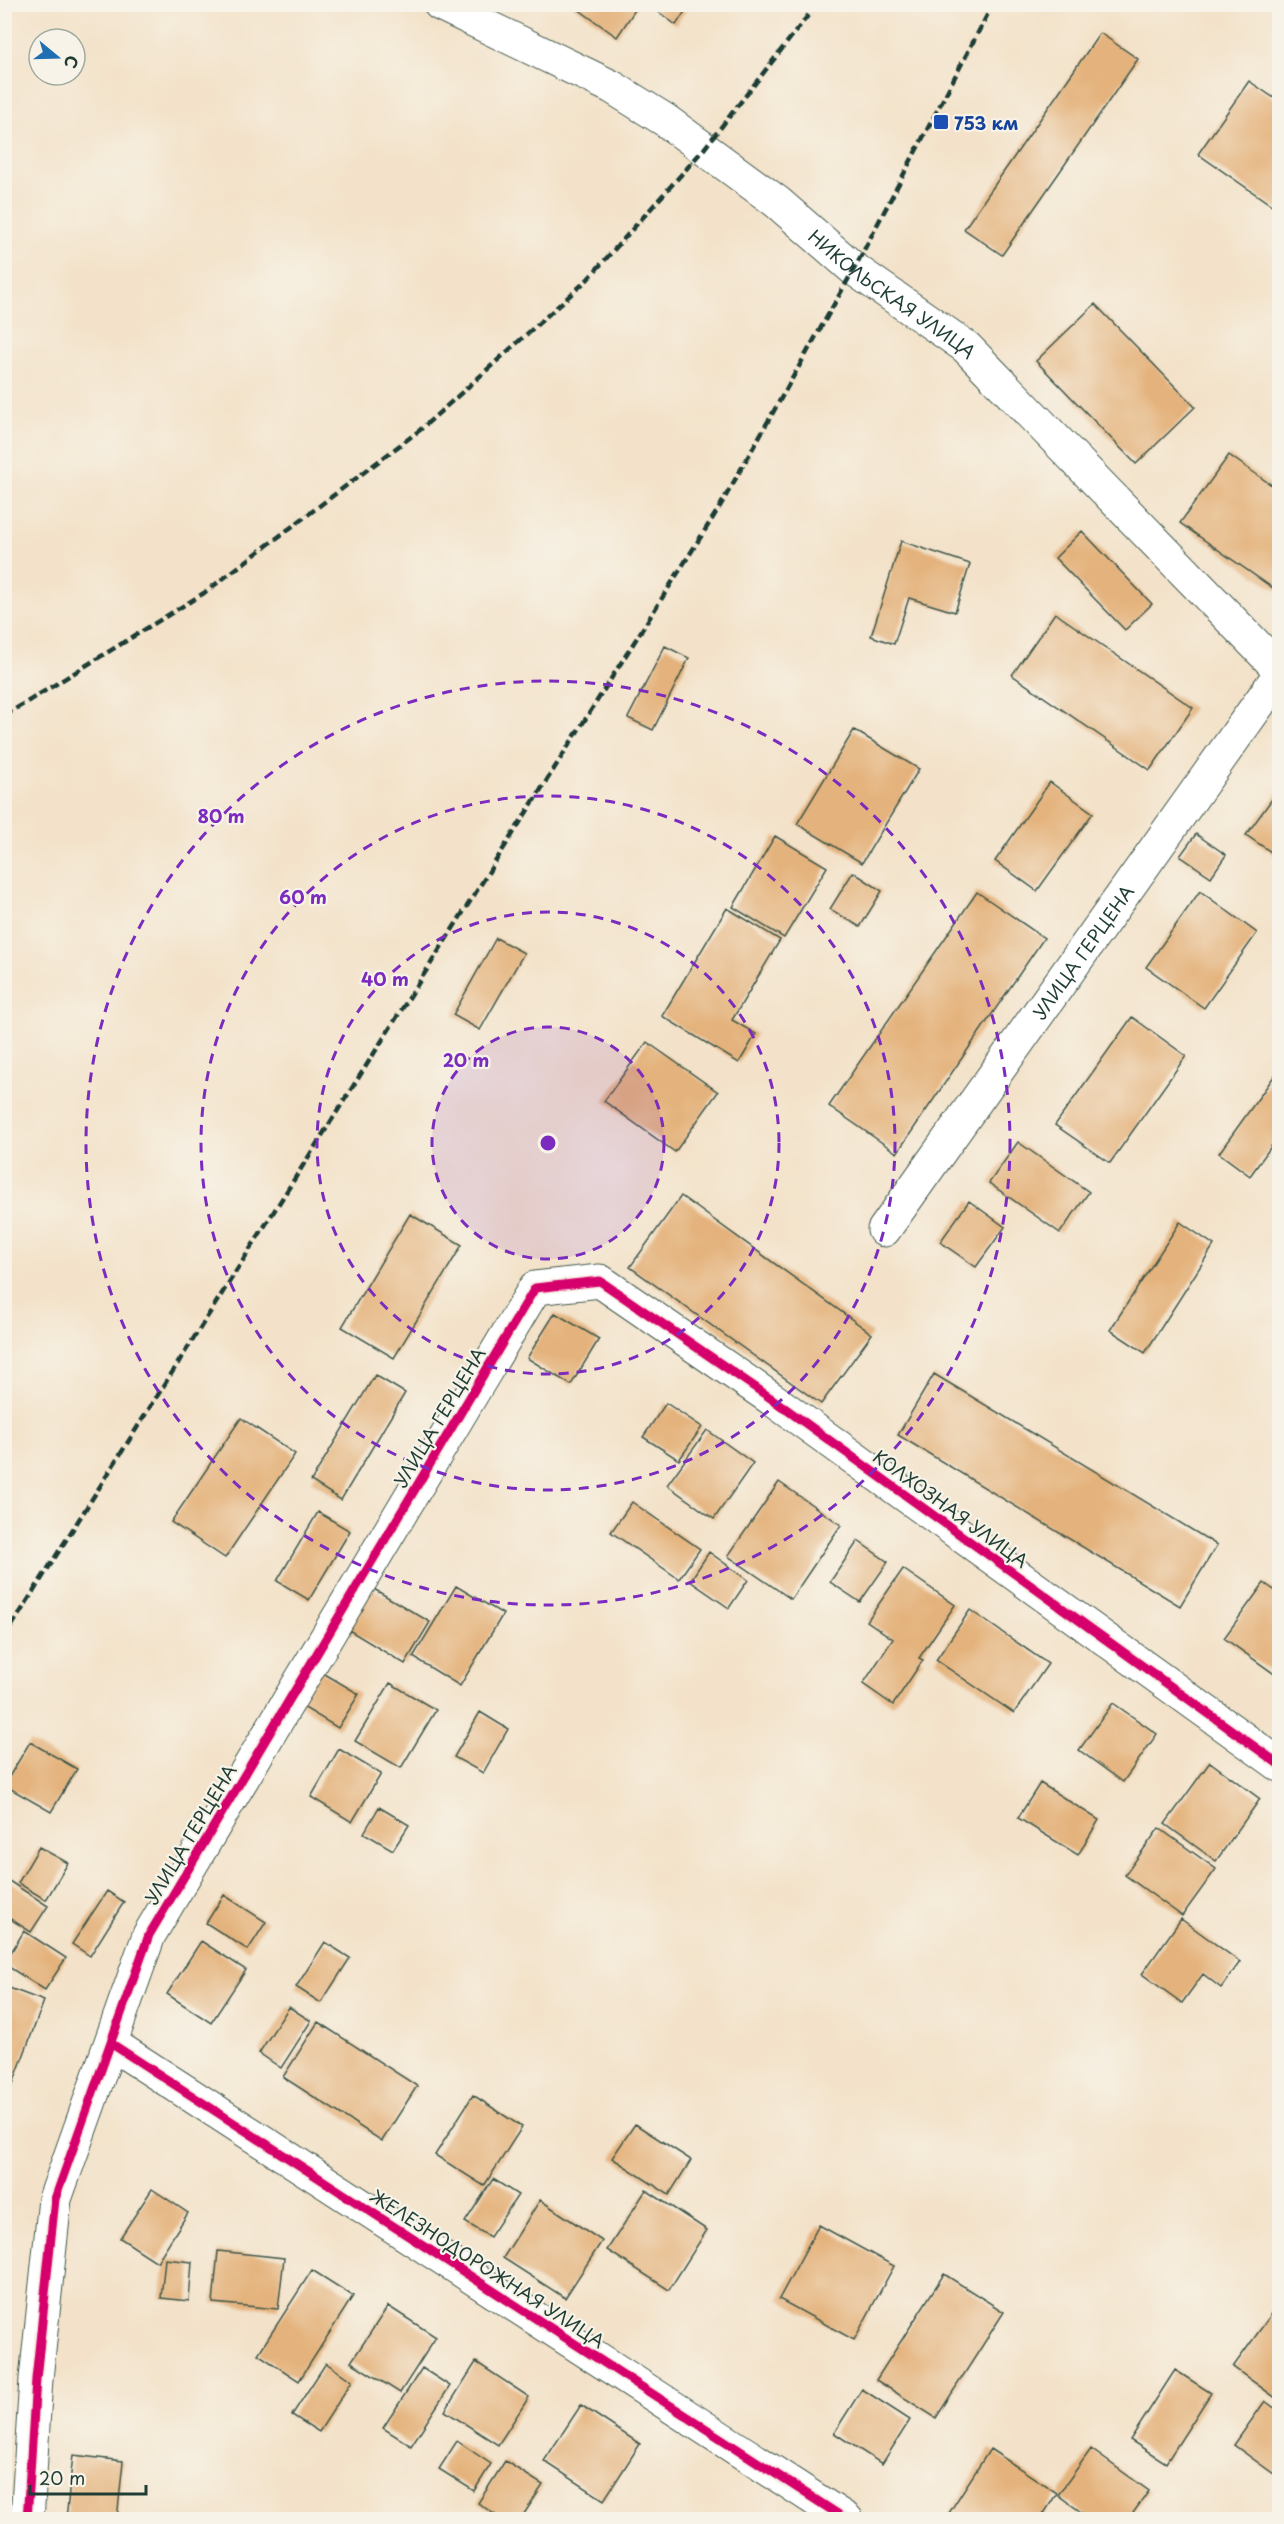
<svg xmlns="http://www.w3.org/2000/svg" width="1284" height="2524" viewBox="0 0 1284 2524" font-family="'Playpen Sans',sans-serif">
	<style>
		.building { fill: #e4b27c }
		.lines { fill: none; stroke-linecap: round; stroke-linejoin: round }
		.minor-casing { stroke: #3f564a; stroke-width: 35 }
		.primary-casing { stroke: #3f564a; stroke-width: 35 }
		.minor { stroke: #fff; stroke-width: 33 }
		.primary { stroke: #fff; stroke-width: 33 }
		.rail { stroke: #1f3d34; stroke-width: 4.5; stroke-dasharray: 9 4.5; stroke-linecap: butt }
		.cycleway-casing { stroke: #f7f3e8; stroke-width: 13 }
		.cycleway { stroke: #d6006c; stroke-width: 9 }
		.ring { fill: none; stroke: #7b2cbf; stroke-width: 3; stroke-dasharray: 10 8 }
		.transit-dot { fill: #1a4fb4; stroke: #f7f3e8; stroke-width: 2 }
		.labels { text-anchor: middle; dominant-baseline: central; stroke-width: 4.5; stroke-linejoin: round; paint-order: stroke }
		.transit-label { font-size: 18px; font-weight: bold; fill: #164399; stroke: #f7f3e8; text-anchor: start }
		.street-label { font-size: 18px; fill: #1f3d34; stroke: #f7f3e8 }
		.centre { fill: #7b2cbf; stroke: #f7f3e8; stroke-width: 3 }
		.ring-label { font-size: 18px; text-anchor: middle; font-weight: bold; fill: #7b2cbf; stroke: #f7f3e8; stroke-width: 4.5; stroke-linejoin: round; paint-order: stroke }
	</style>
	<rect width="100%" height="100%" fill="#f7f3e8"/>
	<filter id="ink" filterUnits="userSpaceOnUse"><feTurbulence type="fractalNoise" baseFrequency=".0167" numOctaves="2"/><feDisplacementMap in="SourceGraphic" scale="12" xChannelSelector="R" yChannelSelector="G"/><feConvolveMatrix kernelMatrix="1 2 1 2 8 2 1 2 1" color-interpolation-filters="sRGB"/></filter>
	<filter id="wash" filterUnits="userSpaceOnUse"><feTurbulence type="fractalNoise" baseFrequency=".008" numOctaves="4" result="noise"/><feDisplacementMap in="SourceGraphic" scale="24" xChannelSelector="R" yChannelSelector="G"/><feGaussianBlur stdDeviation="1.35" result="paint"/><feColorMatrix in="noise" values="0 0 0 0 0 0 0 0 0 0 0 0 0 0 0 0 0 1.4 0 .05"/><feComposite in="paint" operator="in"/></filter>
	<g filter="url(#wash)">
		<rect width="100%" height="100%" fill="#f3e2c9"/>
		<g id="blocks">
			<path class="building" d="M571 4H639L617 37Z
				M648 4H690L676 25Z
				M1100 33 1138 59 1002 255 964 229Z
				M1249 81 1280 102V211L1198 154Z
				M1095 304 1195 407 1136 464 1036 361Z
				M1229 455 1280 491V593L1180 523Z
				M1082 531 1152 604 1125 630 1055 558Z
				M901 541 970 564 955 612 909 598 894 644 871 636Z
				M1055 613 1193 708 1150 770 1012 675Z
				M665 646 689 658 653 730 628 718Z
				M854 730 919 769 862 863 797 824Z
				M1050 782 1093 813 1037 891 995 861Z
				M1280 788V858L1246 835Z
				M1196 834 1226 855 1211 877 1180 856Z
				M775 836 827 867 784 938 733 907Z
				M853 872 882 891 860 927 830 909Z
				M1200 891 1257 933 1204 1008 1146 967Z
				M977 892 1044 938 897 1153 829 1106Z
				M727 908 780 940 732 1020 756 1034 739 1063 662 1016Z
				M496 938 524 953 480 1030 453 1015Z
				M1132 1017 1186 1056 1110 1163 1055 1125Z
				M647 1042 718 1092 675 1152 604 1101Z
				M1280 1068V1134L1250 1176 1219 1153Z
				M1018 1142 1089 1192 1060 1233 989 1183Z
				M681 1196 872 1334 821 1404 630 1267Z
				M969 1201 1005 1227 976 1267 940 1242Z
				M410 1214 462 1245 394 1358 342 1327Z
				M1180 1222 1214 1245 1145 1353 1110 1330Z
				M555 1313 599 1339 571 1385 527 1358Z
				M934 1374 1217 1545 1180 1606 898 1435Z
				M375 1375 405 1393 341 1500 311 1481Z
				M666 1403 702 1427 679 1460 643 1437Z
				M241 1418 295 1454 225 1558 171 1522Z
				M707 1430 753 1463 714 1519 667 1485Z
				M779 1482 841 1525 791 1599 728 1556Z
				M632 1502 700 1549 679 1579 611 1532Z
				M318 1512 350 1531 309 1600 277 1581Z
				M858 1541 888 1562 860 1602 830 1582Z
				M709 1552 748 1580 729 1608 690 1581Z
				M903 1569 955 1605 919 1658 923 1660 893 1705 863 1684 893 1639 867 1621Z
				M1264 1583 1280 1594V1678L1224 1638Z
				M367 1585 430 1622 405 1664 342 1626Z
				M456 1586 503 1614 460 1686 413 1657Z
				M970 1610 1048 1664 1014 1713 936 1660Z
				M318 1670 359 1694 338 1728 298 1704Z
				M390 1683 436 1710 401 1768 355 1741Z
				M1113 1703 1157 1734 1123 1782 1079 1750Z
				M480 1712 508 1729 483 1773 454 1757Z
				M30 1742 77 1769 51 1812 4 1785Z
				M339 1749 381 1774 352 1822 311 1797Z
				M1210 1762 1260 1799 1216 1861 1165 1824Z
				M1040 1783 1099 1820 1078 1855 1018 1818Z
				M379 1807 409 1825 393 1850 364 1833Z
				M1159 1828 1216 1869 1182 1916 1125 1875Z
				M39 1847 68 1863 46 1900 18 1883Z
				M9 1881 48 1906 31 1932 4 1915V1888Z
				M107 1891 124 1902 90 1956 72 1944Z
				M224 1895 266 1922 248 1950 206 1923Z
				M1181 1919 1240 1962 1221 1988 1203 1974 1182 2003 1142 1974Z
				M24 1931 66 1958 45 1990 4 1964Z
				M201 1941 246 1970 211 2023 167 1994Z
				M325 1942 350 1958 321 2003 296 1987Z
				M4 1986 44 2001 5 2105H4Z
				M289 2007 311 2021 281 2068 259 2053Z
				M318 2022 417 2086 382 2141 283 2077Z
				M473 2095 522 2127 484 2186 435 2155Z
				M635 2124 691 2160 669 2195 612 2158Z
				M493 2179 518 2195 490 2237 465 2222Z
				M152 2189 188 2213 157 2262 120 2238Z
				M646 2190 707 2230 669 2290 607 2250Z
				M540 2200 602 2241 565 2298 503 2258Z
				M819 2225 894 2266 854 2340 779 2299Z
				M218 2251 284 2258 278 2309 213 2303Z
				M165 2259 192 2262 189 2301 161 2298Z
				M312 2270 353 2296 299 2381 258 2354Z
				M944 2274 1004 2312 936 2418 876 2380Z
				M388 2306 436 2337 400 2393 351 2362Z
				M1276 2308 1280 2310V2401L1233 2367Z
				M476 2362 529 2397 498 2445 445 2411Z
				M326 2363 352 2381 319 2432 292 2415Z
				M422 2368 450 2386 411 2446 383 2428Z
				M1175 2370 1211 2393 1166 2463 1130 2440Z
				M862 2389 910 2420 882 2464 834 2433Z
				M1265 2401 1280 2412V2467L1274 2474 1234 2445Z
				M581 2405 640 2444 604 2500 544 2461Z
				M457 2441 491 2464 474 2491 439 2469Z
				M990 2449 1057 2493 1040 2520H952L947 2516Z
				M1091 2449 1149 2491 1128 2520H1092L1058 2495Z
				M73 2455 123 2461 117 2520H66Z
				M505 2461 543 2485 520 2520H503L478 2503Z"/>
		</g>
	</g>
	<g filter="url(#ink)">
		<use href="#blocks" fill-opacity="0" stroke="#3f564a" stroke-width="1.5"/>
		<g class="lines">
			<defs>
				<g id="minor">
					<path id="s1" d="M884 1230 1280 674"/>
					<path d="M112 2044 847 2520"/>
					<path d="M27 2520 36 2379 55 2199 149 1935 535 1288 600 1281 772 1399 1280 1765"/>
				</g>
				<g id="primary">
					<path id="s2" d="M440 4 612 87 665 120 777 202 854 269 966 347 1280 670"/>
				</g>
			</defs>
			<use href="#minor" class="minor-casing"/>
			<use href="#primary" class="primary-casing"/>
			<use href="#minor" class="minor"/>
			<use href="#primary" class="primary"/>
			<path class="rail" d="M4 716 204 593 420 430 587 280 704 149 817 4
				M4 1638 719 508 854 269 993 4"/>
			<defs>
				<path id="cycleway" d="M112 2044 847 2520
					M27 2520 36 2379 55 2199 149 1935 535 1288 600 1281 772 1399 1280 1765"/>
			</defs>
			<use href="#cycleway" class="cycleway-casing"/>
			<use href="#cycleway" class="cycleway"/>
		</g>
	</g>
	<circle cx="548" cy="1143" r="116" fill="#7b2cbf" fill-opacity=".12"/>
	<g class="ring">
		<circle cx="548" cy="1143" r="116"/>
		<circle cx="548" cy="1143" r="231"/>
		<circle cx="548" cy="1143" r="347"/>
		<circle cx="548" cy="1143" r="462"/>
	</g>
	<rect class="transit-dot" x="933" y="114" width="16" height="16" rx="3"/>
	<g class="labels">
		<g class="transit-label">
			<text x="954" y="122">753 км</text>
		</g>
		<g class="street-label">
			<text stroke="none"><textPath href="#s2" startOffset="540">НИКОЛЬСКАЯ УЛИЦА</textPath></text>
			<text stroke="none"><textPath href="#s1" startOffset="342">УЛИЦА ГЕРЦЕНА</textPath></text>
			<text transform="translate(439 1417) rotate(-59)">УЛИЦА ГЕРЦЕНА</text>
			<text transform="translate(951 1508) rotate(36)">КОЛХОЗНАЯ УЛИЦА</text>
			<text transform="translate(190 1834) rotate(-59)">УЛИЦА ГЕРЦЕНА</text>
			<text transform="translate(488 2268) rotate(33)">ЖЕЛЕЗНОДОРОЖНАЯ УЛИЦА</text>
		</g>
	</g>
	<circle cx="548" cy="1143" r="9" class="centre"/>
	<g class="ring-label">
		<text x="221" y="823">80 m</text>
		<text x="303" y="904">60 m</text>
		<text x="385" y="986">40 m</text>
		<text x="466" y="1067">20 m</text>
	</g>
	<rect width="1284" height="2524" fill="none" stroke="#f7f3e8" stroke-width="24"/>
	<g transform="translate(57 57) rotate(109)"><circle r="28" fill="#f7f3e8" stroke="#a1aaa0" stroke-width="1.5"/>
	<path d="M0-4.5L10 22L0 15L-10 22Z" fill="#1f6fb2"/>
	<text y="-9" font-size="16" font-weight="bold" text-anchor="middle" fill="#1f3d34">С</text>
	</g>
	<path d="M30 2485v9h116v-9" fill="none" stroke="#1f3d34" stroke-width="3"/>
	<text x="39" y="2485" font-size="18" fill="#1f3d34" stroke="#f7f3e8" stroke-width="4.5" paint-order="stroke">20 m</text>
</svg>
